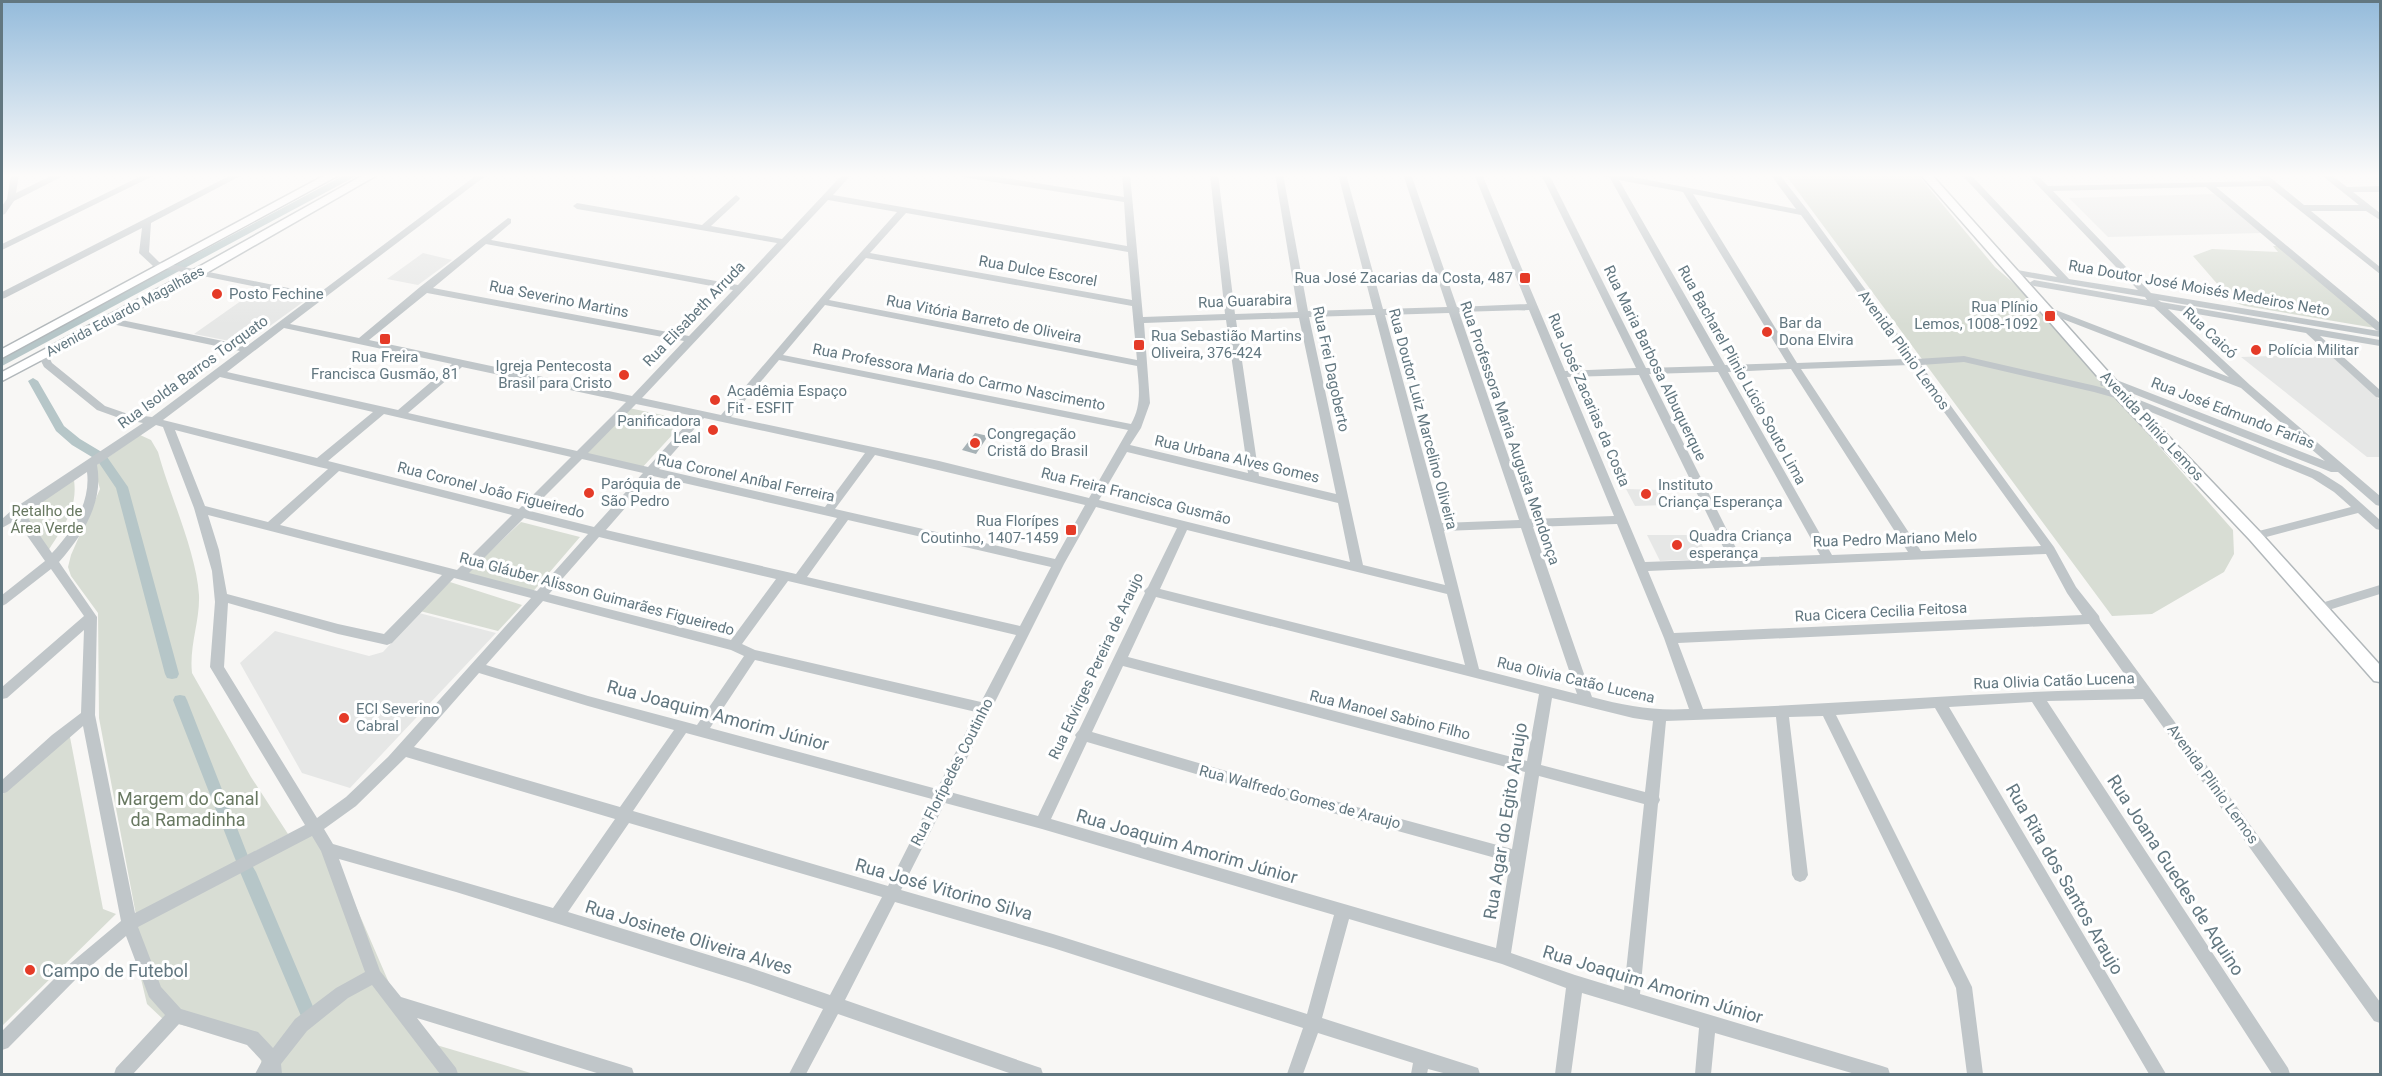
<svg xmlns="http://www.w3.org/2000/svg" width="2382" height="1076" viewBox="0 0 2382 1076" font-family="Roboto,sans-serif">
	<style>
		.built { fill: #e6e7e6 }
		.green { fill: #d8ddd4 }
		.water { fill: #b6c6c8 }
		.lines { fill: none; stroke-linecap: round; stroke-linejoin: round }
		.canal { fill: #b6c6c8; fill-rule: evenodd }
		.building { fill: #a7b2b6 }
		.major-casing { stroke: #b2b8bb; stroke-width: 3 }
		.minor { fill: #c0c6c9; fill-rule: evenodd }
		.major { fill: #fff; fill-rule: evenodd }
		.poi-dot { fill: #e53b28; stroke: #fff; stroke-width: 2 }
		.labels { text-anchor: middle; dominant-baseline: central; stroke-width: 6; stroke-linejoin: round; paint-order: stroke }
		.far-street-label { font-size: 14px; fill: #627780; stroke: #fff }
		.street-label { font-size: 15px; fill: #627780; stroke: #fff }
		.poi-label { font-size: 15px; fill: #627780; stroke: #fff; text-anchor: start }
		.park-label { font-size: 15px; fill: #687861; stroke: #fff }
		.near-street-label { font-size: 18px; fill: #627780; stroke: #fff }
		.near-park-label { font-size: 18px; fill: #687861; stroke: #fff }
		.near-poi-label { font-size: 18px; fill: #627780; stroke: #fff; text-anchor: start }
	</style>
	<rect width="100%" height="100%" fill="#f8f7f5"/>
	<path class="built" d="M2214 194 2261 233 2108 237 2069 198Z
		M423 253 452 260 418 285 387 279Z
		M255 291 303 302 245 344 194 334Z
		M2330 354 2380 400V457H2367L2241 357Z
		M1626 489 1660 490 1666 505 1635 506Z
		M1647 535H1698L1708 559 1660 561Z
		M419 613 496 633 350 788 302 773 240 663 275 631 369 656 383 652Z"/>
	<path class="green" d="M1785 174H1917L1995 267 2017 286 2233 530 2234 554 2224 572 2152 614 2112 616Z
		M2273 246H2279L2375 328 2245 306 2233 302 2193 256 2212 249 2278 252Z
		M629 408 686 420 640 470 582 456Z
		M140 435 151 440 158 452C170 496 196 551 199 595 200 621 189 646 192 673L251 777 288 834 136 915 99 718 98 613 71 576 68 567 71 555 100 489 94 467Z
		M74 480C78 509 63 527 48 551L20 515Z
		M521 522 580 537 530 595 462 578Z
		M450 582 522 605 498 631 420 611Z
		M69 732 103 909 116 914 2 1026V795Z
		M313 832 332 851 399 1006 448 1074H264L260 1057 242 1039 165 1021 147 1004 129 928Z
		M433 1044 534 1074H458Z"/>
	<path class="water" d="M346 174H360L2 366V358Z"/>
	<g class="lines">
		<path class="canal" d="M33 378 38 381 64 426 80 439 105 454 128 487 179 674 177 678 172 679 167 678 165 674 116 488 97 460 72 445 56 431 28 381Z
			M180 695 185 696 187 700 248 856 246 861 241 863 236 861 234 856 173 700 175 696Z
			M248 865 253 867 256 872 317 1016 315 1022 309 1024 303 1022 301 1016 240 872 243 867Z"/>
	</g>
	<path class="building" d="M975 433 988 436 976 454 962 450Z"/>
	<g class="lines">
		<defs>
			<path id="major" d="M327 174H341L2 358V349Z
				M365 174H379L203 275 2 381V372L195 269Z
				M1920 174H1931L2128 394 2260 532 2380 665V682L2374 681 2250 540 2118 400Z"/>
		</defs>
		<use href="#major" class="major-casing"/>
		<path class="minor" d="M11 174H19L16 193 55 174H67L14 201 5 214 2 215V206L7 199Z
			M145 174H157L2 250V244Z
			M233 174H244L151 223 149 252 159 262 318 294 478 174H488L290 324 359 338 420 287 508 218 511 219V223L491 240 738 285 777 243 577 209 573 206 577 203 702 225 736 195 740 198 739 200 711 226 782 239 843 174H852L833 195 1127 246 1124 202 962 177 958 174H980L1124 197 1122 174H1130L1143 317 1225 314 1210 174H1218L1235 314 1298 312 1275 174H1283L1308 311 1373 309 1338 174H1346L1383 309 1447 307 1403 174H1411L1457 307 1527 304 1474 174H1482L1565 371 1636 368 1541 174H1549L1646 368 1714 366 1610 178 1599 174H1618L1796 209 1770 174H1779L1808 211 1916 359 1964 356 2096 386 2127 395 2320 472 2342 486 2380 520V530L2376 529 2358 513 2255 540 2251 539 2249 536 2251 533 2351 507 2334 492 2312 478 2119 399 2094 392 1964 362 1921 365 2054 547 2076 587 2099 616 2100 620 2380 1002V1023L2374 1021 2143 699 2047 701 2288 1068 2290 1074H2272L2032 702 1949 707 2166 1074H2149L1935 708 1836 715 1972 987 1983 1074H1967L1956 988 1823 716 1789 717 1808 875 1805 880 1800 882 1795 880 1792 875 1776 717 1666 721 1659 797 1660 800 1658 804 1640 994 1882 1066 1888 1068 1890 1074H1855L1715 1033 1711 1074H1695L1699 1028 1582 993 1571 1074H1555L1566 988 1502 964 1349 919 1322 1018 1472 1066 1478 1068 1480 1074H1447L1428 1069 1427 1074H1411L1413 1063 1318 1033 1303 1074H1287L1303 1028 1053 948 895 902 845 1000 1035 1066 1041 1068 1043 1074H1012L838 1014 806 1074H789L823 1009 748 983 456 892 339 859 380 971 401 997 626 1066 632 1068 634 1074H600L417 1018 456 1068 458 1074H440L372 985 348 998 307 1031 281 1064 282 1074H255L262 1061 247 1045 179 1024 133 1074H114L116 1068 165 1015 149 997 126 936 78 977 8 1048 2 1050V1031L66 967 121 921 83 726 7 792 2 794V780L52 735 81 713 84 630 7 698 2 699V687L84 616 51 569 6 604 2 606V595L45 561 16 520 2 528V519L13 509 143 423 122 419 97 410 44 367 38 355 43 352 47 353 52 363 105 406 128 414 152 417 240 351 107 323 103 322V318L107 317 247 346 311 298 153 266 139 253 142 228 5 298 2 299V292ZM1619 180 1683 192 1787 363 1725 365ZM1693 194 1801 215 1906 359 1797 363ZM828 200 897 212 837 279 721 415 642 398ZM906 213 1128 252 1132 300 870 253ZM486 244 733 290 689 336 433 288ZM866 258 1132 306 1137 360 829 300ZM427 293 684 341 632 396 369 340ZM825 305 1137 366C1139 387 1142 405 1131 424L783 355ZM1529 310 1614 516 1530 519 1459 312ZM1449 313 1519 520 1442 523 1385 315ZM1375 315 1445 585 1363 565 1309 317ZM1299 318 1336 494 1259 476 1236 320ZM1226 320 1248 473 1130 445 1141 428 1150 403 1144 323ZM284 328 452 364 398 410 227 372ZM779 360 1128 430 1089 498 939 461 731 417ZM1910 365 2041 546 1921 551 1801 369ZM462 367 626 402 577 451 408 413ZM1791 369 1908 552 1832 555 1728 372ZM1718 372 1820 555 1741 558 1649 374ZM1639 375 1729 559 1645 562 1567 377ZM220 377 373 412 317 458 163 420ZM636 404 694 416 648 467 588 453ZM384 414 571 457 519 509 328 461ZM704 418 865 453 825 507 659 469ZM156 425 163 427 194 508 212 571 215 602 210 667 305 825 135 913 95 715 97 617 59 562C83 535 104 502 97 465ZM175 430 319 467 328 469 268 522 205 506ZM1127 452 1338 503 1350 562 1099 500ZM875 455 1085 505 1055 559 835 509ZM582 459 643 473 594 527 530 511ZM339 471 512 515 457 570 280 525ZM87 472C91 502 72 532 52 553L25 514ZM653 476 837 518 796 574 606 530ZM1096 507 1177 528 1148 587 1144 591 1145 593 1079 730 1075 735 1076 737 1038 816 950 792 1064 564ZM208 515 442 575 384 634 338 624 227 594 219 550ZM524 518 588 534 537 591 469 573ZM848 520 1051 567 1020 626 807 577ZM1617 524 1664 638 1689 709C1653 711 1626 706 1592 697L1533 527ZM1521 528 1577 694 1479 669 1444 531ZM1187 530 1447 594 1465 665 1160 589ZM599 537 776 579 731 640 549 594ZM2046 554 2067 593 2082 615 1674 633 1648 571ZM454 578 531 598 388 757 346 797 317 818 224 667 228 603 338 634 387 645 392 643ZM788 581 1016 635 981 702 755 650 742 644ZM1156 597 1539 694 1527 761 1128 657ZM543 601 731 650 744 656 697 725 588 696 486 665ZM2089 624 2135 689C1991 691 1847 704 1703 709L1678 643ZM755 660 976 712 937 789 710 728ZM1123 666 1525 772 1512 849 1264 782 1092 732ZM479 673 588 706 674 730 620 807 414 747ZM1552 698 1633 718 1653 721 1645 792 1541 765ZM686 733 932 799 888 886 633 811ZM1087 742 1264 794 1510 862 1496 948 1051 819ZM406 757 615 819 553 908 333 844 324 829 356 806ZM1539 776 1644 804 1624 990 1575 975 1511 953ZM945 803 1042 829 1334 915 1307 1014 1053 934 901 890ZM629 823 882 897 830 995 748 967 568 912ZM312 836 321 851 365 972 336 988 295 1019 273 1048 258 1032 181 1009 161 987 138 927Z
			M635 174H643V175L639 178Z
			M1961 174H1970L2069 279 2138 290 2027 174H2036L2048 186 2263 181 2256 174H2266L2304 205H2359L2320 174H2330L2347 187 2380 186V192H2353L2380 213V220L2366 211H2311L2380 267V274L2269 186 2216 187 2380 323V337L2158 300 2161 302 2380 340V346L2320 336 2380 390V398L2376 397 2306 333 2168 309 2250 385 2380 496V506L2376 505 2338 472H2331L2111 385 2101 386 2100 384C2103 379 2108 377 2114 379L2325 461 2241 388 2042 311V307H2048L2229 377 2154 307 2034 286 2029 283 2034 280 2147 300 2145 297 2009 274V270L2012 269 2057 277ZM2206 187 2376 330 2379 331 2151 293 2053 191Z
			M2380 585V594L2319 613 2315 611 2313 608 2315 605Z"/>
		<use href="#major" class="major"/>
	</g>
	<linearGradient id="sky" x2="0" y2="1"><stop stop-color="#94bbdb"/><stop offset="0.54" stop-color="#fcfbfa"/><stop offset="1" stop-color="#fcfbfa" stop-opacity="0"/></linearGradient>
	<rect width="2382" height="325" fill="url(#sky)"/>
	<g class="poi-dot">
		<rect x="1519" y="272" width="12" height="12" rx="3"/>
		<circle cx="217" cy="294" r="6"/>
		<rect x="2044" y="310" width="12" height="12" rx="3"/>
		<circle cx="1767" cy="332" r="6"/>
		<rect x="379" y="333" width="12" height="12" rx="3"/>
		<rect x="1133" y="339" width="12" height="12" rx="3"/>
		<circle cx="2256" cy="350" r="6"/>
		<circle cx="624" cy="375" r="6"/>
		<circle cx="715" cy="400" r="6"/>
		<circle cx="713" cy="430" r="6"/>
		<circle cx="975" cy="443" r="6"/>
		<circle cx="589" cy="493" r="6"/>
		<circle cx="1646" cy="494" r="6"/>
		<rect x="1065" y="524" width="12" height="12" rx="3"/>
		<circle cx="1677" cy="545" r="6"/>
		<circle cx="344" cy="718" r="6"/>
		<circle cx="30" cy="970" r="6"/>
	</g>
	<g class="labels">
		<g class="far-street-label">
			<text transform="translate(125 311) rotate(-28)">Avenida Eduardo Magalhães</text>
		</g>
		<g class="street-label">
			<text transform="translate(1038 271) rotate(10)">Rua Dulce Escorel</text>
			<text transform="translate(2199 288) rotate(10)">Rua Doutor José Moisés Medeiros Neto</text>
			<text transform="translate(559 299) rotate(11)">Rua Severino Martins</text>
			<text transform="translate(1245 301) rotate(-2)">Rua Guarabira</text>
			<text transform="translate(694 314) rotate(-46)">Rua Elisabeth Arruda</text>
			<text transform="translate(984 319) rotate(11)">Rua Vitória Barreto de Oliveira</text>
			<text transform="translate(2210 333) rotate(43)">Rua Caicó</text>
			<text transform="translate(1904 350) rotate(54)">Avenida Plinio Lemos</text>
			<text transform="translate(1655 363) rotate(64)">Rua Maria Barbosa Albuquerque</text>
			<text transform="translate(1331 369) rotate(78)">Rua Frei Dagoberto</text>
			<text transform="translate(193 372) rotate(-36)">Rua Isolda Barros Torquato</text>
			<text transform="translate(1742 375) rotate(61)">Rua Bacharel Plinio Lúcio Souto Lima</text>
			<text transform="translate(959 377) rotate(11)">Rua Professora Maria do Carmo Nascimento</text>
			<text transform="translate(1589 400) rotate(67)">Rua José Zacarias da Costa</text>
			<text transform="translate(2233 413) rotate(21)">Rua José Edmundo Farias</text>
			<text transform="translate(1423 419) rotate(75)">Rua Doutor Luiz Marcelino Oliveira</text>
			<text transform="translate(2152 426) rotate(47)">Avenida Plínio Lemos</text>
			<text transform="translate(1510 433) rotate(71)">Rua Professora Maria Augusta Mendonça</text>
			<text transform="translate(1237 459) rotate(13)">Rua Urbana Alves Gomes</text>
			<text transform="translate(746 478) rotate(12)">Rua Coronel Aníbal Ferreira</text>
			<text transform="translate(491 490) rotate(14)">Rua Coronel João Figueiredo</text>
			<text transform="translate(1136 496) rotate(14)">Rua Freira Francisca Gusmão</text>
			<text transform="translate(1895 539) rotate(-2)">Rua Pedro Mariano Melo</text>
			<text transform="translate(597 594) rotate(15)">Rua Gláuber Alisson Guimarães Figueiredo</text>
			<text transform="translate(1881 612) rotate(-3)">Rua Cicera Cecilia Feitosa</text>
			<text transform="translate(1096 666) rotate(-65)">Rua Edvirges Pereira de Araujo</text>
			<text transform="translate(1576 680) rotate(13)">Rua Olivia Catão Lucena</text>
			<text transform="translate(2054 681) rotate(-2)">Rua Olivia Catão Lucena</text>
			<text transform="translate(1390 715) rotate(14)">Rua Manoel Sabino Filho</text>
			<text transform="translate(952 772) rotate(-63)">Rua Florípedes Coutinho</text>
			<text transform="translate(2213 784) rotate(54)">Avenida Plinio Lemos</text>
			<text transform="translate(1300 797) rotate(15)">Rua Walfredo Gomes de Araujo</text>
		</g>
		<g class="poi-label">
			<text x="1513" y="278" text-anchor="end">Rua José Zacarias da Costa, 487</text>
			<text x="229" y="294">Posto Fechine</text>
			<text x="2038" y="307" text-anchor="end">Rua Plínio<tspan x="2038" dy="17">Lemos, 1008-1092</tspan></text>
			<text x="1779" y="323">Bar da<tspan x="1779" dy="17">Dona Elvira</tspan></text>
			<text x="1151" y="336">Rua Sebastião Martins<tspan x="1151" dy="17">Oliveira, 376-424</tspan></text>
			<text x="2268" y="350">Polícia Militar</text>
			<text x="385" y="357" text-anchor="middle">Rua Freira<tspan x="385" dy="17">Francisca Gusmão, 81</tspan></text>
			<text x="612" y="366" text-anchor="end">Igreja Pentecosta<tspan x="612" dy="17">Brasil para Cristo</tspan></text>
			<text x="727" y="391">Acadêmia Espaço<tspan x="727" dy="17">Fit - ESFIT</tspan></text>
			<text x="701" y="421" text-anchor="end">Panificadora<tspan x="701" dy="17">Leal</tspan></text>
			<text x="987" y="434">Congregação<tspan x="987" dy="17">Cristã do Brasil</tspan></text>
			<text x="601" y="484">Paróquia de<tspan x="601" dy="17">São Pedro</tspan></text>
			<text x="1658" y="485">Instituto<tspan x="1658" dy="17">Criança Esperança</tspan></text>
			<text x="1059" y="521" text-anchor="end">Rua Florípes<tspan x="1059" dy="17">Coutinho, 1407-1459</tspan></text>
			<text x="1689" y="536">Quadra Criança<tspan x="1689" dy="17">esperança</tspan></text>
			<text x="356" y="709">ECI Severino<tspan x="356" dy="17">Cabral</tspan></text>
		</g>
		<g class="park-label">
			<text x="47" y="511">Retalho de<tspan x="47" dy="17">Área Verde</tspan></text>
		</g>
		<g class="near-street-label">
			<text transform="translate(718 715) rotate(15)">Rua Joaquim Amorim Júnior</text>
			<text transform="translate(1505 821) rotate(-81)">Rua Agar do Egito Araujo</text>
			<text transform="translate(1187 846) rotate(16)">Rua Joaquim Amorim Júnior</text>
			<text transform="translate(2176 875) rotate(57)">Rua Joana Guedes de Aquino</text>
			<text transform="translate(2065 879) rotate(60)">Rua Rita dos Santos Araujo</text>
			<text transform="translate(944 889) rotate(16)">Rua José Vitorino Silva</text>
			<text transform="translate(689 937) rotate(17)">Rua Josinete Oliveira Alves</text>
			<text transform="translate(1653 984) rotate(17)">Rua Joaquim Amorim Júnior</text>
		</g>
		<g class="near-park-label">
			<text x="188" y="798">Margem do Canal<tspan x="188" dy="21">da Ramadinha</tspan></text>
		</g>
		<g class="near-poi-label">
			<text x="42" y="970">Campo de Futebol</text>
		</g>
	</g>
	<rect width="2382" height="1076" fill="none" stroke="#627780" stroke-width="6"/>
</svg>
